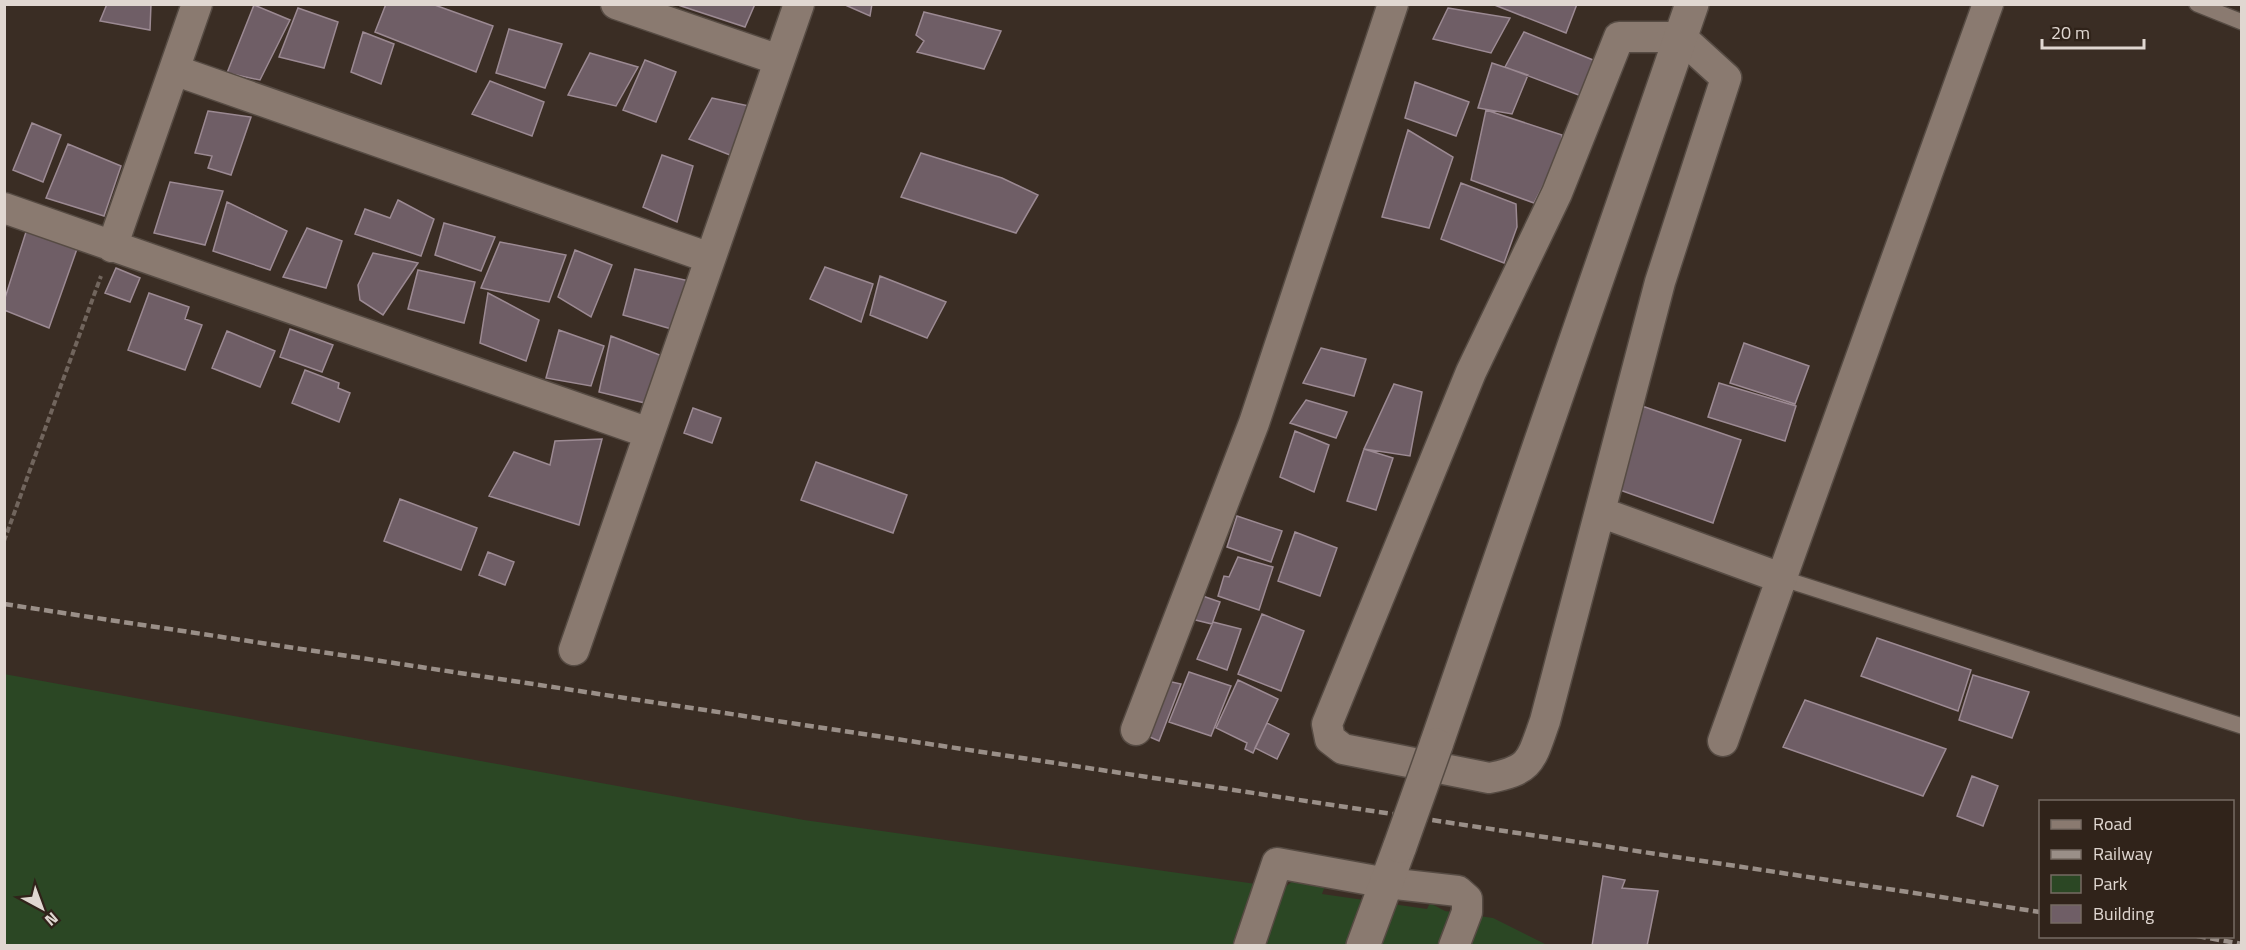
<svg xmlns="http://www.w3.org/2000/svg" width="2246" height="950" viewBox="0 0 2246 950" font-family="'Titillium Web',sans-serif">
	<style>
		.green { fill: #2b4724 }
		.building { fill: #6f5e66; stroke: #9c8a93; stroke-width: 1.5 }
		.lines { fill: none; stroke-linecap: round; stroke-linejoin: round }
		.lane-casing { stroke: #564b43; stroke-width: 18 }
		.street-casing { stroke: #564b43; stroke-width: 33 }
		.secondary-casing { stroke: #564b43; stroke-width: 36 }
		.path { stroke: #71655d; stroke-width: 4; stroke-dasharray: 6 3; stroke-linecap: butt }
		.lane { stroke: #8a7a70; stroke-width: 15 }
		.street { stroke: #8a7a70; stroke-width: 30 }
		.secondary { stroke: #8a7a70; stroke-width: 33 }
		.rail { stroke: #9a8f88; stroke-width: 4.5; stroke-dasharray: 9 4.5; stroke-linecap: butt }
		.secondary-bridge-casing { stroke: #564b43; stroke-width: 36; stroke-linecap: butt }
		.secondary-bridge { stroke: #8a7a70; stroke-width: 33 }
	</style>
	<rect width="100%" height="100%" fill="#3a2d24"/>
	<path class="green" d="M4 674 804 820 1284 888 1294 880 1325 886 1322 894 1427 909 1430 903 1445 911 1493 918 1547 945H5Z"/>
	<path class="building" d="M107 4H151L150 30 100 21Z
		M386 4H432L493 26 476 72 375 32Z
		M675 4H755L745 27Z
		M843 4H872L870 16Z
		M1492 4H1577L1566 33Z
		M254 5 290 20 260 80 227 73Z
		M298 8 338 22 324 68 279 57Z
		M1448 8 1510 18 1491 53 1433 39Z
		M924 12 1001 31 984 69 917 52 924 41 916 35Z
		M509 29 562 44 545 88 496 73Z
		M363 32 394 44 381 84 351 72Z
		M1524 32 1598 62 1584 97 1505 67Z
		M590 53 638 67 616 106 568 95Z
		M645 60 676 72 656 122 623 110Z
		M1492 63 1528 75 1512 114 1478 108Z
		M490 81 544 102 532 136 472 114Z
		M1415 82 1469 102 1456 136 1405 118Z
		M712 98 749 106 730 155 689 139Z
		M1486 110 1562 135 1560 153 1534 203 1471 180Z
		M208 111 251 117 231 175 208 168 212 156 195 153Z
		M32 123 61 135 43 182 13 170Z
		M1408 130 1453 157 1429 228 1382 217Z
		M68 144 121 166 104 216 46 198Z
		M921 153 1002 178 1038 195 1016 233 901 197Z
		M662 155 693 166 677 222 643 207Z
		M170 182 223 191 205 245 154 233Z
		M1461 183 1516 204 1517 227 1504 263 1441 239Z
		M398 200 434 219 421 256 355 234 365 209 390 218Z
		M227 202 287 231 270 270 213 251Z
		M444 223 495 237 481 271 435 255Z
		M307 228 342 241 326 288 283 277Z
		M27 229 78 246 49 328 4 310V301Z
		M500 242 566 255 549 302 481 288Z
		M575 250 612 265 591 317 558 297Z
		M373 253 418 263 383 315 360 300 358 285Z
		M825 267 873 284 861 322 810 299Z
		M116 268 140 278 130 302 105 293Z
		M635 269 694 282 675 330 623 315Z
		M418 270 475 282 464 323 408 309Z
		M880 276 946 302 927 338 870 315Z
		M149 293 189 307 185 319 202 325 185 370 128 350Z
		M488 293 539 320 526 361 480 343Z
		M290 329 333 345 322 372 280 357Z
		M559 330 604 346 591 386 546 378Z
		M227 331 275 351 260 387 212 368Z
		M611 336 662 356 645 403 599 392Z
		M1744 343 1809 366 1795 404 1730 383Z
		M1321 348 1366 359 1354 396 1303 383Z
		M305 370 339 383 338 388 350 393 339 422 292 403Z
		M1719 383 1796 406 1785 441 1708 417Z
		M1394 384 1422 392 1410 456 1364 449Z
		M1306 400 1347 412 1336 438 1290 423Z
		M1642 406 1741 440 1713 523 1617 489Z
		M693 408 721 418 712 443 684 433Z
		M1295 431 1329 445 1314 492 1280 477Z
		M602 439 579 525 489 496 514 452 550 465 555 441Z
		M1364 449 1393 458 1376 510 1347 501Z
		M816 462 907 495 893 533 801 500Z
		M400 499 477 528 461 570 384 541Z
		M1237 516 1282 531 1271 562 1227 547Z
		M1295 532 1337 548 1320 596 1278 581Z
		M488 552 514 562 505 585 479 575Z
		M1238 557 1273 567 1259 610 1218 596 1224 576 1229 577Z
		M1194 593 1220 602 1212 624 1187 618Z
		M1262 614 1304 631 1281 691 1238 674Z
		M1213 622 1241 629 1227 670 1197 659Z
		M1877 638 1971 670 1958 711 1861 676Z
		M1189 672 1231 686 1211 736 1169 722Z
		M1973 675 2029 692 2012 738 1959 720Z
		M1163 680 1181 684 1159 741 1143 734Z
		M1238 680 1278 699 1253 753 1245 749 1247 743 1216 728Z
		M1805 700 1946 749 1923 796 1783 747Z
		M1267 723 1289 734 1277 759 1255 748Z
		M1972 776 1998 786 1983 826 1957 816Z
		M1603 876 1625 880 1622 888 1658 891 1647 946H1592Z"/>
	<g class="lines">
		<defs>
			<path id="lane" d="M2197 4 2242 22
				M1781 578 2242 726"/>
			<path id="street" d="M616 4 779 60
				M1619 37H1681L1726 78 1660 282 1545 721C1531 760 1532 770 1489 778L1343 749 1330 739 1327 724 1471 372 1557 193Z
				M174 70 710 258
				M4 208 649 433
				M112 247 197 4
				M1600 512 1781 578
				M574 650 799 4
				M1136 730 1254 423 1393 4
				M1723 741 1988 4
				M1249 946 1277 863 1387 883 1458 891 1467 899V912L1454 946"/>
			<path id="secondary" d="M1436 745 1692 4
				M1363 946 1400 846"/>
		</defs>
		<use href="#lane" class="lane-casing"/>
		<use href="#street" class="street-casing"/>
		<use href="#secondary" class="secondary-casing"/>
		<path class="path" d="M4 541 101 276"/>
		<use href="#lane" class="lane"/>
		<use href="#street" class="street"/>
		<use href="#secondary" class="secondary"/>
		<path class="rail" d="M4 604 2040 912
			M2197 936 2242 944"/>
		<defs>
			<path id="secondary-bridge" d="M1400 846 1436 745"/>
		</defs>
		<use href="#secondary-bridge" class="secondary-bridge-casing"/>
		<use href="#secondary-bridge" class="secondary-bridge"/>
	</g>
	<rect width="2246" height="950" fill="none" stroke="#e0d7d1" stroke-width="12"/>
	<rect x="2039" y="800" width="195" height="138" fill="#30231a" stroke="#766b63" stroke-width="1.5"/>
	<rect x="2051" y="820" width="30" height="9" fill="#8a7a70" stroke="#766b63" stroke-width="1.5"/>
	<text x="2093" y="830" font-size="18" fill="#e0d7d1">Road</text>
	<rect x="2051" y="850" width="30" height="9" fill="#9a8f88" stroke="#766b63" stroke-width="1.5"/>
	<text x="2093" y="860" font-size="18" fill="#e0d7d1">Railway</text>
	<rect x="2051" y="875" width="30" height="18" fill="#2b4724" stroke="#766b63" stroke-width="1.5"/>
	<text x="2093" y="890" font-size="18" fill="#e0d7d1">Park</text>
	<rect x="2051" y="905" width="30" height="18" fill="#6f5e66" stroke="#766b63" stroke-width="1.5"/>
	<text x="2093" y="920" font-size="18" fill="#e0d7d1">Building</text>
	<g transform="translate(42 908) rotate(139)" stroke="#30231a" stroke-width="4.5" paint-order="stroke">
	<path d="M0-4.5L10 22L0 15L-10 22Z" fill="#e0d7d1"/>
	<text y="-9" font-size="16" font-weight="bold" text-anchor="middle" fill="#e0d7d1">N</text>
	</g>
	<path d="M2042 39v9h102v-9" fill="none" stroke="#e0d7d1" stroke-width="3"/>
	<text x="2051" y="39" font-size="18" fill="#e0d7d1" stroke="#30231a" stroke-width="4.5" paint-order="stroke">20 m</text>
</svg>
